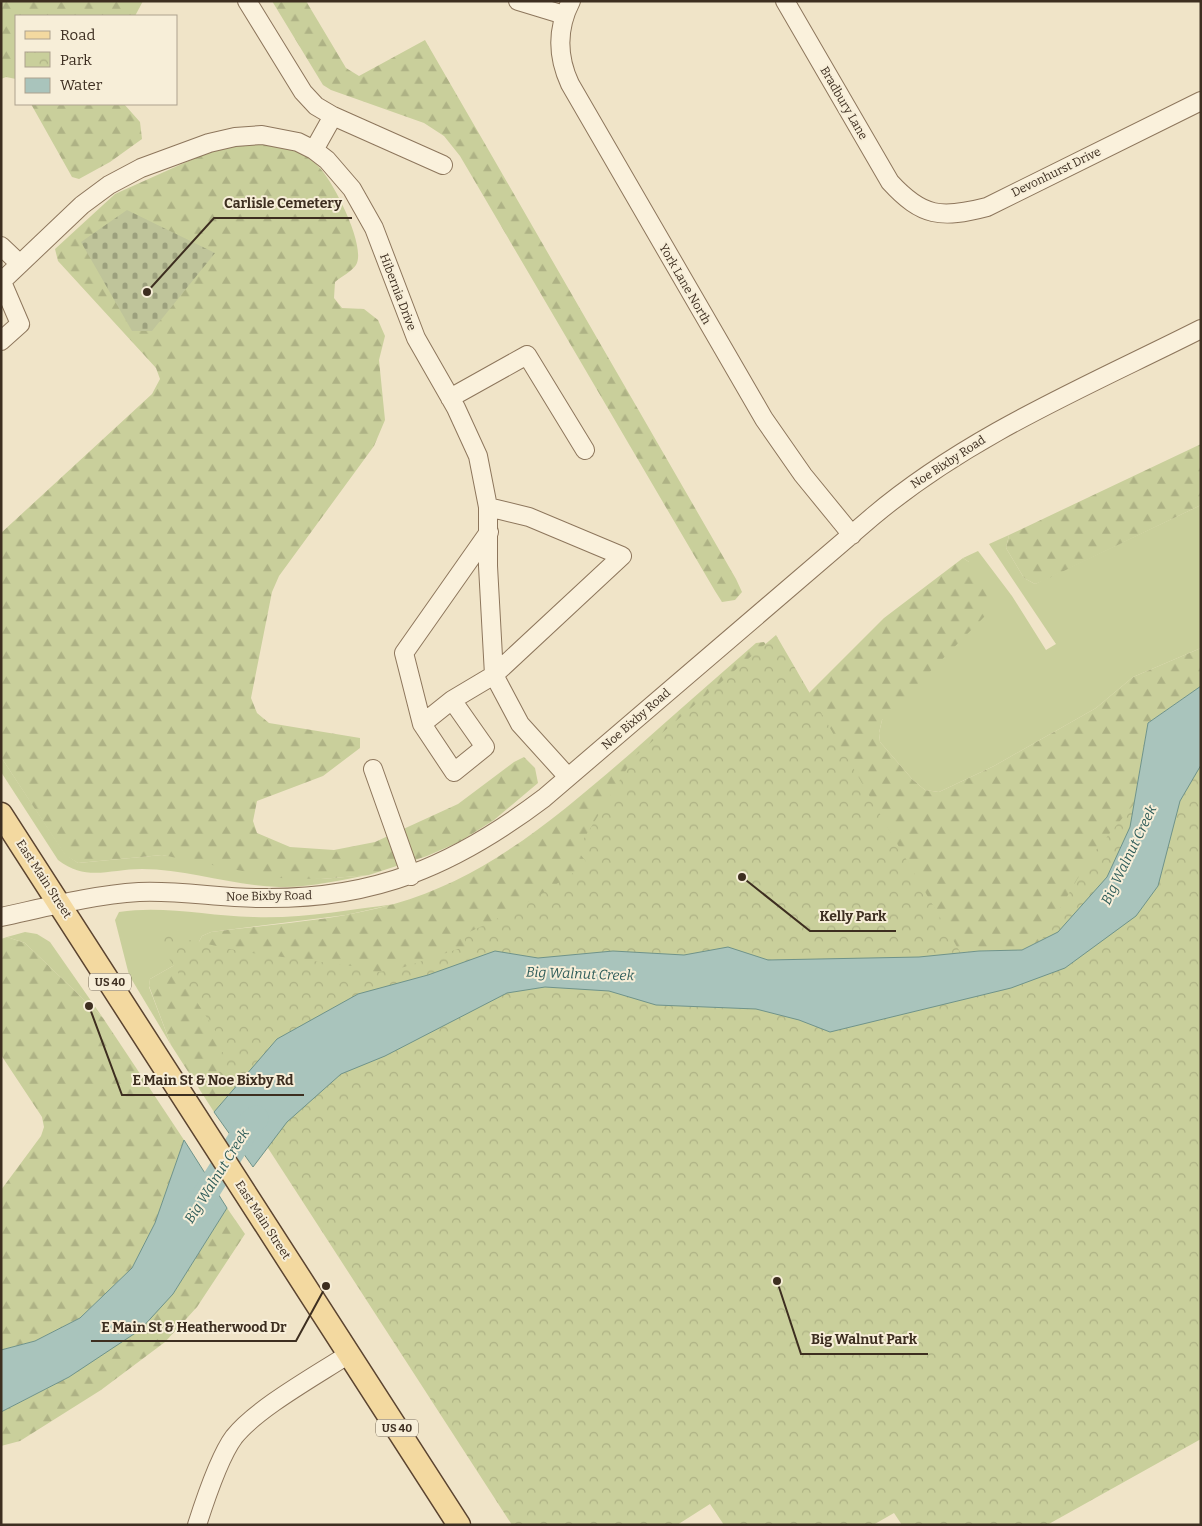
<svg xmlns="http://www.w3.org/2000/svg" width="1202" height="1526" viewBox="0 0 1202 1526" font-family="Bitter,serif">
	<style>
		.green { fill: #c9cf9b }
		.forest { fill: url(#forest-firs) }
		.cemetery { fill: url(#cemetery-stones) }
		.park { fill: url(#park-crowns) }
		.water { fill: #a9c4bc; stroke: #6f938a }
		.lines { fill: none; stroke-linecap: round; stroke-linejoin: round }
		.river { stroke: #a9c4bc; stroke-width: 25 }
		.minor-casing { stroke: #8d765c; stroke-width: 20 }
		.major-casing { stroke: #5b4430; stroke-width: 25 }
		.minor { stroke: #faf1dc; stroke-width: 18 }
		.major { stroke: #f3d9a0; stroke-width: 22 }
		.labels { text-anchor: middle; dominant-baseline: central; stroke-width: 4; stroke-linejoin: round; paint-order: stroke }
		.shield { fill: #f7eed8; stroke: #756857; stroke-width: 1 }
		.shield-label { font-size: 11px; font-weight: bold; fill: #3d2e20 }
		.street-label { font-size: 12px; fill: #3d2e20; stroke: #f7eed8 }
		.water-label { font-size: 14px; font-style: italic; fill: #2f5d5a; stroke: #f7eed8 }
		.leader { fill: none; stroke: #3d2e20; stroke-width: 2 }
		.callout-dot { fill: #3d2e20; stroke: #f7eed8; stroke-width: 2 }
		.callout-label { font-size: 14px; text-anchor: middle; font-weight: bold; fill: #3d2e20; stroke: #f7eed8; stroke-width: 4; stroke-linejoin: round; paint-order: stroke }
	</style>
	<defs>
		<pattern id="forest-firs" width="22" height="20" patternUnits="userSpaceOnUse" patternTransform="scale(1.25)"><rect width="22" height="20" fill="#c9cf9b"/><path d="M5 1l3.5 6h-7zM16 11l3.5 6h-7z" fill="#aeb285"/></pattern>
		<pattern id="cemetery-stones" width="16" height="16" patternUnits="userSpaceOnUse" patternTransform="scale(1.25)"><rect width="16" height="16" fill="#bfc49a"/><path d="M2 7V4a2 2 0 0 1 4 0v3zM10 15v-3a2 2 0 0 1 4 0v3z" fill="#9ca07d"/></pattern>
		<pattern id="park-crowns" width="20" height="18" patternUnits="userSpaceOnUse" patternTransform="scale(1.25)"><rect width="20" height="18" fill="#c9cf9b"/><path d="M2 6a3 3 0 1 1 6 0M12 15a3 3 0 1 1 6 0" fill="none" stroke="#aeb285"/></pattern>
	</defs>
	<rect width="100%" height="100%" fill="#f0e4c8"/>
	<path class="green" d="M1201 505V648L1133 677 1096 708 994 766 939 792 925 790 913 780 880 742 879 733 882 720 969 562 963 558 978 551 1012 596 1046 650 1056 644 989 544 1009 535 1006 548 1024 578 1035 584Z
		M1 757 65 854 78 863 162 855 321 879 369 875C339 880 309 888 279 887 233 886 188 869 142 869 109 869 87 882 58 860L1 772Z
		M395 904 346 915 211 932 202 936 192 955 150 979 149 987 171 1045 129 975 115 920 119 912C163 905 208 916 253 917 300 919 348 910 395 904Z
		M25 932 37 934 50 942 103 1018 25 943 7 937Z"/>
	<path class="forest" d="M1 1H143L135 16H16V79L6 77 1 79Z
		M272 1H306L346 68 359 76 425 40 736 579 742 592 735 600 722 602 715 591 460 156 444 136 424 123 331 90 323 85Z
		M31 104H124L140 122 142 139 110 162 79 179 72 177Z
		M260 140C281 145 304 151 319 167 333 181 367 247 356 265 352 271 341 277 335 282L334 298 342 308 364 309 378 320 385 336 379 360 385 420 374 446 279 576 272 592 251 698 257 713 269 723 360 738V748L323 776 257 801 253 821 257 833 290 847 334 850 375 842 458 804 514 762 524 757 535 768 538 783 494 820 459 842 427 856 369 875 321 879 278 878 162 855 78 863 65 855 1 757V533L152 394 160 379 156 368 58 261 55 249 115 194 204 154Z
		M1201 444V505L1043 581 1035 584 1024 578 1006 548 1009 535Z
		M963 558 969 562 992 599 988 613 882 720 879 733 880 742 913 780 925 790 939 792 994 766 1096 708 1133 677 1201 648V686L1148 723 1130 827 1058 932 1022 950 979 951 919 957 277 1039 214 1112 171 1045 149 986 150 979 192 955 202 936 211 932C272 924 334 921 394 904 487 878 559 815 631 753 672 716 714 680 756 643L764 642 802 691 809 693 884 618Z
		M7 937 25 943 103 1018 184 1140 155 1223 132 1268 80 1318 35 1341 1 1350V1190L41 1136 44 1127 42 1117 1 1055V939Z
		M227 1208 245 1234 197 1307 165 1342 101 1390 20 1441 1 1446V1412L69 1377 173 1294Z"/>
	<path class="cemetery" d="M127 210 215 253 152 331H132L81 242Z"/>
	<path class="park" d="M776 635 967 964 1032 956 1091 856 1178 751 1201 735V1439L1047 1525H902L894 1513 873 1525H724L710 1504 677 1525H512L211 1060 227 1049 152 932 244 952 359 967 361 975 401 968 467 946 463 935C508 915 547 892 587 863L577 850 634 757Z"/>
	<path class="water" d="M1201 686V765L1180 801 1158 886 1136 916 1065 968 1011 988 830 1032 799 1020 756 1009 656 1005 609 991 545 987 507 993 385 1056 341 1074 287 1122 253 1167 214 1112 277 1039 358 994 428 975 495 951 538 958 613 951 684 955 728 947 768 960 919 957 979 951 1022 950 1058 932 1107 877 1130 827 1148 723Z
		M184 1140 227 1208 173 1294 140 1330 69 1377 1 1412V1350L35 1341 80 1318 132 1268 155 1223Z"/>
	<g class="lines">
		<path class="river" d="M193 1214 251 1122 256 1118"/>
		<defs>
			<path id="minor" d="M247 1 303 92 316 106 333 116 314 150
				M518 1 564 15
				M571 1C557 28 557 56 570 84L764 419 803 475 852 535
				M785 1 890 182C922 217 941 219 987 207L1201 101
				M333 116 443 165
				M1 246 20 264
				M1 282 82 205 109 185 141 168 209 143 235 137 262 135 298 142 314 150 327 160 352 189 374 228 416 338 456 408 478 456 488 507V566L494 675 520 724 568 777
				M1 341 20 324 2 282
				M450 398 527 355 585 450
				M488 507 529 517 622 556 494 675 452 700 485 747 454 772 422 724 404 653 489 532
				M422 724 452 700
				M373 769 411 876
				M1 917C47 907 92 895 139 892 179 890 220 898 260 898 374 900 454 866 544 798L872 517C969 435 1088 386 1201 329
				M197 1525C205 1500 219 1457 234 1437 257 1408 317 1375 349 1354"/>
			<path id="major" d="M1 814 459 1525"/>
		</defs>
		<use href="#minor" class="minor-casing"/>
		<use href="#major" class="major-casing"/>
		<use href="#minor" class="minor"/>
		<use href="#major" class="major"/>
	</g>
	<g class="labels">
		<g class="shield">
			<rect x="89" y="973.5" width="42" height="17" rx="4"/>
			<rect x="376" y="1419.5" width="42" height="17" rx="4"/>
		</g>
		<g class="shield-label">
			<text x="110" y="982">US 40</text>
			<text x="397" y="1428">US 40</text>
		</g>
		<g class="street-label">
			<text transform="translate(844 103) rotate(60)">Bradbury Lane</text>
			<text transform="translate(1056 172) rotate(-26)">Devonhurst Drive</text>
			<text transform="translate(685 284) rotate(60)">York Lane North</text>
			<text transform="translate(398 292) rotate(69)">Hibernia Drive</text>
			<text transform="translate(948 462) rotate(-33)">Noe Bixby Road</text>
			<text transform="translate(636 719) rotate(-41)">Noe Bixby Road</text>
			<text transform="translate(44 879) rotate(57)">East Main Street</text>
			<text transform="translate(269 896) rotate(-1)">Noe Bixby Road</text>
			<text transform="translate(263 1220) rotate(57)">East Main Street</text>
		</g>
		<g class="water-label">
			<text transform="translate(1129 855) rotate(-64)">Big Walnut Creek</text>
			<text transform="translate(580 974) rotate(2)">Big Walnut Creek</text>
			<text transform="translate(217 1176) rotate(-58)">Big Walnut Creek</text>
		</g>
	</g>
	<path class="leader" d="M147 292L214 218H352M742 877L810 931H896M89 1006L122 1095H304M326 1286L296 1341H91M777 1281L801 1354H928"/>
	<g class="callout-dot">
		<circle cx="147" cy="292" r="5"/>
		<circle cx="742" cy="877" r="5"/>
		<circle cx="89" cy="1006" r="5"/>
		<circle cx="326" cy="1286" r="5"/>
		<circle cx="777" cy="1281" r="5"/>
	</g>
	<g class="callout-label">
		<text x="283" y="208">Carlisle Cemetery</text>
		<text x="853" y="921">Kelly Park</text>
		<text x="213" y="1085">E Main St &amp; Noe Bixby Rd</text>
		<text x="194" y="1332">E Main St &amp; Heatherwood Dr</text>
		<text x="864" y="1344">Big Walnut Park</text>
	</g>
	<rect width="1202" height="1526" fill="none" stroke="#3d2e20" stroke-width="5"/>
	<rect x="15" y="15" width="162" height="90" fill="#f7eed8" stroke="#ada18e"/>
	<rect x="25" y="31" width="25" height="8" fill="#f3d9a0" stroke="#ada18e"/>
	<text x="60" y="40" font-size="15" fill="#3d2e20">Road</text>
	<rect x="25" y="52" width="25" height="15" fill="url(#park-crowns)" stroke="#ada18e"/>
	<text x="60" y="65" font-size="15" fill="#3d2e20">Park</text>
	<rect x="25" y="78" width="25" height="15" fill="#a9c4bc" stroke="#ada18e"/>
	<text x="60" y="90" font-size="15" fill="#3d2e20">Water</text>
</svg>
